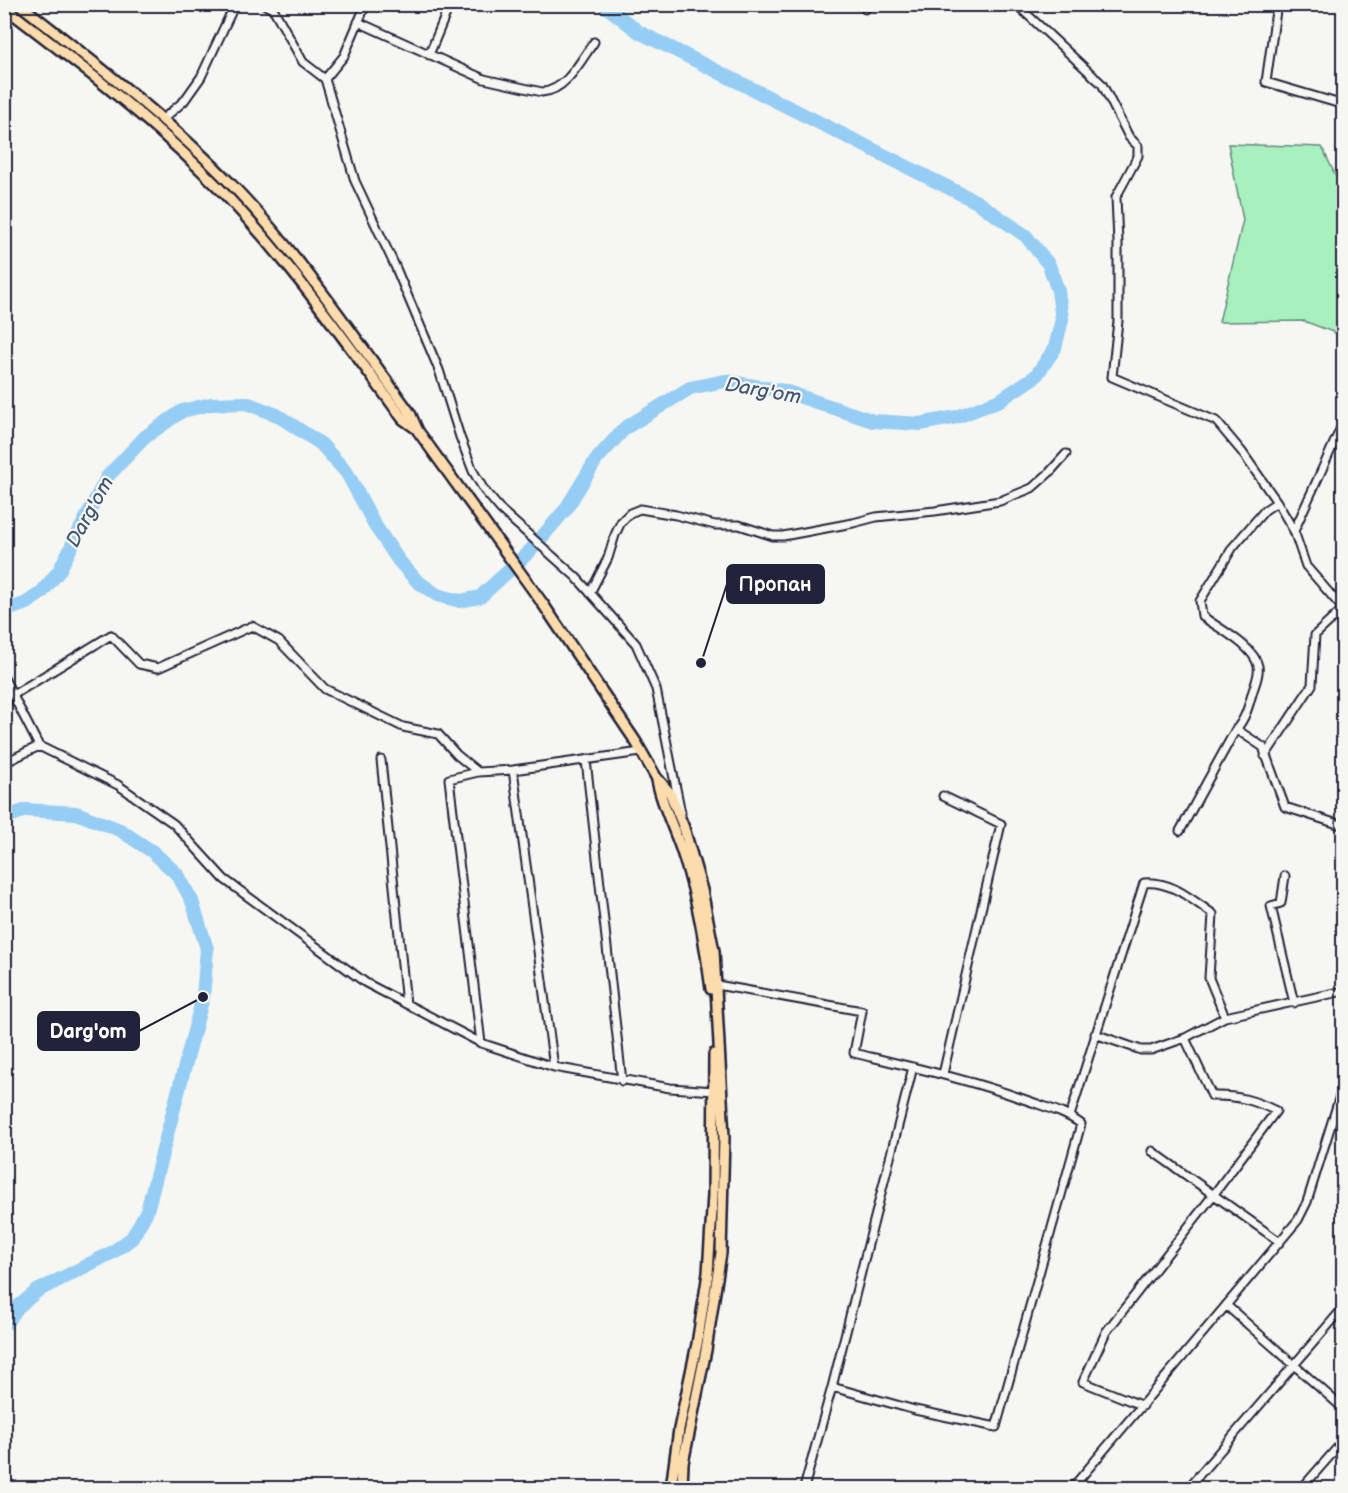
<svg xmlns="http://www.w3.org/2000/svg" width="1348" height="1493" viewBox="0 0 1348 1493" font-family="'Balsamiq Sans',sans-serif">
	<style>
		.green { fill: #a8f1bf; stroke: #658a7d; stroke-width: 1.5 }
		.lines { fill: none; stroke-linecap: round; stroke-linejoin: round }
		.river { stroke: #95cdf4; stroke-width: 14 }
		.minor-casing { stroke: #22223b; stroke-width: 11 }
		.major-casing { stroke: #22223b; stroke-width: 14 }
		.minor { stroke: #f6f6f2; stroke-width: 7 }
		.major { stroke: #fcdcac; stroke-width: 9 }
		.labels { text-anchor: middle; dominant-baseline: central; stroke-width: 4.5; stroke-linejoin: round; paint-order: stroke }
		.water-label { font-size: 20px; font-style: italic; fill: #445572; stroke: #f6f6f2 }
		.leader { fill: none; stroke: #22223b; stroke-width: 2 }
		.callout-dot { fill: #22223b; stroke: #f6f6f2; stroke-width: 2 }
		.callout { fill: #22223b; stroke: #22223b; stroke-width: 2 }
		.callout-label { font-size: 20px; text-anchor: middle; font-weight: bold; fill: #fff }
	</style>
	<rect width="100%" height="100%" fill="#f6f6f2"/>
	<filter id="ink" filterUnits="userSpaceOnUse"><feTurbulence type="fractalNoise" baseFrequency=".0167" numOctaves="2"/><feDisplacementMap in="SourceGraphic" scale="12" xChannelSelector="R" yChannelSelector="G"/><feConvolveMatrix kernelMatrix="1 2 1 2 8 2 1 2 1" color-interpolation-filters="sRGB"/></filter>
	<g filter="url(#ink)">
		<path class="green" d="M1228 144 1322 147 1343 192V336L1304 321 1219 322 1243 220Z"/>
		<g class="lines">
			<path class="river" d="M4 611 27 603 42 592 59 571 107 477 145 437 182 411 211 404 246 403 277 415 321 444 347 473 376 527 399 561 417 581 437 595 460 601 480 597 530 551 566 509 596 460 625 428 690 388 725 381 784 391 873 421 920 424 957 417 1000 400 1036 376 1055 348 1062 319 1058 291 1049 265 1026 236 977 202 639 32 603 4
				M4 818 26 810 76 813 120 830 153 852 178 875 192 901 207 949 203 997 147 1211 132 1238 113 1252 37 1291 19 1306 4 1325"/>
			<defs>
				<path id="minor" d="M264 4 274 10 303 62 325 79 355 181 395 266 439 370 460 437 473 471 484 490 501 510 576 577 636 644 656 689 681 813
					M1016 4 1102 84 1129 137 1138 146V156L1116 197 1118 242V321L1112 377 1216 421 1242 452 1277 502 1294 531 1306 566 1344 610
					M1277 4 1266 82 1344 105
					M865 9 867 4
					M358 22 484 79 542 92C566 91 581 60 594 42
					M429 55 450 4
					M325 79 344 56 366 4
					M163 119 184 101 201 77 235 4
					M1294 531 1344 421
					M590 593 608 558 615 535 621 522 630 513 640 509 676 515 715 525H739L773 536H783L853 523 876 517 935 511 1000 501 1032 488 1049 473 1066 454
					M4 678 39 746
					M13 695 111 635 139 664 158 668 252 626 279 641 325 689 403 727 438 734 457 755 478 772 513 770 641 752
					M1236 729 1263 747 1285 807 1344 826
					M1265 756 1312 685 1315 635 1343 609
					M381 760 406 1004
					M586 760 622 1081
					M4 763 39 746 118 785 174 824 224 879 366 983 481 1043 554 1067 670 1088 715 1091
					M513 770 554 1067
					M478 772 449 779 481 1043
					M1180 831 1236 729C1245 720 1249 705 1252 694 1254 686 1260 675 1258 666 1254 646 1218 628 1202 616L1200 601 1233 547 1265 510 1277 502
					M1285 876 1281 903 1271 906 1294 1003
					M717 985 862 1011 854 1053C912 1067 970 1080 1026 1100 1045 1107 1065 1112 1081 1124L996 1427 915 1410 832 1387
					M1095 1034 1141 1050H1151L1185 1038 1225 1017 1344 991
					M943 1074 1001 824 943 796
					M1070 1116 1144 883C1171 880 1192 900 1213 914L1209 978 1225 1017
					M1152 1151 1280 1242
					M1226 1305 1344 1409
					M1143 1406 1083 1382 1106 1332 1214 1194 1276 1111C1254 1100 1236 1095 1212 1096L1185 1038
					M804 1488 832 1387 913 1067
					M1072 1488 1298 1220 1307 1202 1344 1083
					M1188 1488 1344 1307
					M1302 1488 1344 1440"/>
				<path id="major" d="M19 4C92 61 166 117 231 184 298 253 353 335 410 413L418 431 543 604 636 742 656 777 670 793 684 828 702 890 714 951 724 1137 721 1253 706 1350 683 1463 682 1488
					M4 7C73 60 142 111 203 172 279 246 340 334 403 419L417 429
					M657 780C662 807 676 831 684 858 698 900 705 945 711 989
					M671 1488 679 1429 697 1344 708 1273 713 1195 714 1054"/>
			</defs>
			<use href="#minor" class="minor-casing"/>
			<use href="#major" class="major-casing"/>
			<use href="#minor" class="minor"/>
			<use href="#major" class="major"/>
		</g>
	</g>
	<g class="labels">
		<g class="water-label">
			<text transform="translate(763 391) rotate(10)">Darg'om</text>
			<text transform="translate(90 512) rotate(-61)">Darg'om</text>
		</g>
	</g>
	<path class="leader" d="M701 663L727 584M203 997L139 1031"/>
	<g class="callout-dot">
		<circle cx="701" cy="663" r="6"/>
		<circle cx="203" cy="997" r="6"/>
	</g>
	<g class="callout">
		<rect x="727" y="565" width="97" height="38" rx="6"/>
		<rect x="38" y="1012" width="101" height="38" rx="6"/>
	</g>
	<g class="callout-label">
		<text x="775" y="591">Пропан</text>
		<text x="88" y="1038">Darg'om</text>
	</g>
	<rect width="1348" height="1493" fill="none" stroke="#f6f6f2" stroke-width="24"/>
	<rect x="12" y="12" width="1324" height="1469" fill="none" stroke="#22223b" stroke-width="2" filter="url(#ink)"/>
</svg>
